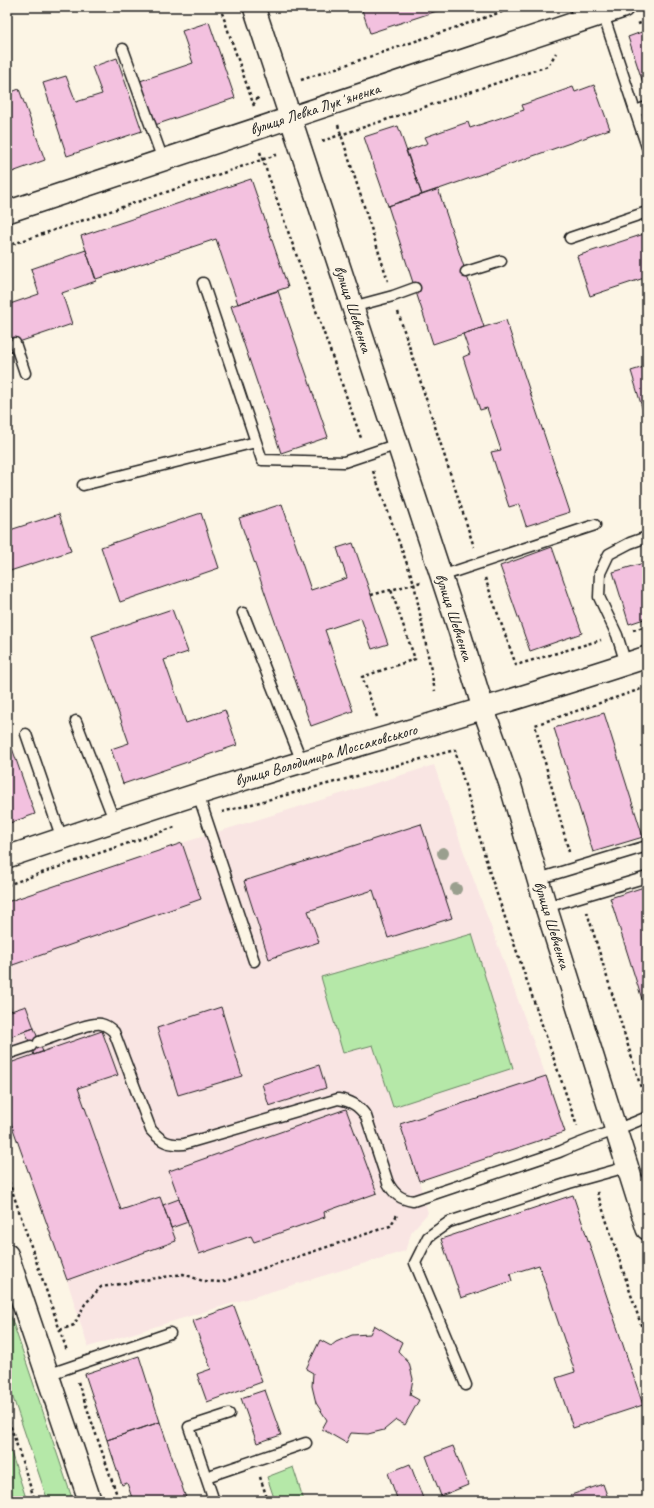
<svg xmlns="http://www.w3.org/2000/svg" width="654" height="1508" viewBox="0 0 654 1508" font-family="Caveat,sans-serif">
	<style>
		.built { fill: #f9e5e3 }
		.green { fill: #b5e8a8; stroke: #688262 }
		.building { fill: #f3c1df; stroke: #1c1c1c }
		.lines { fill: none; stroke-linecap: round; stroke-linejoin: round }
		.lane-casing { stroke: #1c1c1c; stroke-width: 13 }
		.street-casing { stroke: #1c1c1c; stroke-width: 24 }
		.primary-casing { stroke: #1c1c1c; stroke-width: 25 }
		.path { stroke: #1c1c1c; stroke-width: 2.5; stroke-dasharray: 3 3; stroke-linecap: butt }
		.lane { stroke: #fcf5e5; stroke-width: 10 }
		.street { stroke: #fcf5e5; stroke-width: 21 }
		.primary { stroke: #fcf5e5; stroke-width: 22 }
		.tree { fill: #9a9f8e }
		.labels { text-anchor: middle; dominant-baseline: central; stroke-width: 3; stroke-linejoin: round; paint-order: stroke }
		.street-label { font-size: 16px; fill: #1c1c1c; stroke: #fcf5e5 }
	</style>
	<rect width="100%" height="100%" fill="#fcf5e5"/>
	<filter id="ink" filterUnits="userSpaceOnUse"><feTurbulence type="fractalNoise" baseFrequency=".025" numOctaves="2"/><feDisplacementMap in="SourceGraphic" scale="8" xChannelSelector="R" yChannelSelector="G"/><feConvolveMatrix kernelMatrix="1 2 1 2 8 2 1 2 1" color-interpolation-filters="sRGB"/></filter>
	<g filter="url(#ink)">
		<path class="built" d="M434 765 469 867 546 1076 400 1124 419 1181 428 1213 412 1231 405 1251 88 1347 67 1280 7 1112V902L182 843Z"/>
		<path class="green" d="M472 934 513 1068 393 1107 373 1045 343 1053 321 977Z
			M7 1305 73 1501H48L7 1380Z
			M7 1440 27 1501H7Z
			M293 1467 304 1501H275L267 1477Z"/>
		<path class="building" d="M361 7H449L370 33Z
			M209 22 235 98 155 125 140 81 193 63 182 31Z
			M647 30V85L644 86 628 37Z
			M117 58 142 131 67 156 43 83 66 76 76 102 102 94 92 67Z
			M594 85 610 129 422 195 406 151 428 143 425 137 468 122 470 128 524 110 522 105 573 87 575 92Z
			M19 89 45 160 7 174V94Z
			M398 126 422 195 388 206 364 137Z
			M251 179 288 287 238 304 216 239 96 279 81 236Z
			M438 189 484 327 433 344 388 206Z
			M647 233V277L590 296 577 256Z
			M86 250 96 281 62 293 72 324 7 346V305L39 294 31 269Z
			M278 291 328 437 281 453 231 306Z
			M506 320 570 512 526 526 519 504 509 507 491 452 501 450 487 408 480 410 463 357 470 354 463 334Z
			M647 366V424L631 371Z
			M282 504 311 590 347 578 337 548 353 543 388 644 372 649 361 618 325 630 353 711 311 726 239 518Z
			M201 513 219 568 120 602 101 547Z
			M59 514 71 551 7 572V531Z
			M552 547 582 633 530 651 500 566Z
			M647 562V618L629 624 613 572Z
			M172 609 188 652 164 660 186 723 225 710 237 745 123 784 111 749 129 743 92 636Z
			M604 713 643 837 593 852 554 728Z
			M12 748 35 814 7 824V750Z
			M421 824 452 918 388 938 373 890 308 911 319 942 269 959 244 881Z
			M182 843 201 899 7 967V902Z
			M647 886V1015L610 898Z
			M7 999 11 1011 26 1006 34 1028 7 1038Z
			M221 1007 242 1076 178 1095 157 1028Z
			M34 1028 43 1052 34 1055 25 1031Z
			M102 1031 118 1075 78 1088 121 1210 160 1197 176 1241 67 1280 7 1112V1064Z
			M319 1065 326 1088 269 1106 262 1084Z
			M546 1076 565 1132 419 1181 400 1124Z
			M346 1109 377 1193 324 1212 325 1217 254 1242 251 1236 199 1254 169 1171Z
			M573 1195 643 1405 573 1428 556 1378 575 1372 539 1265 510 1274 512 1281 461 1298 441 1239Z
			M179 1199 188 1222 171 1228 163 1205Z
			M234 1306 262 1382 207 1402 197 1374 211 1369 193 1321Z
			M374 1325 402 1342 398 1351 409 1363 413 1379 410 1395 419 1400 405 1425 396 1420 384 1430 368 1434 351 1433 346 1443 322 1429 327 1420 316 1403 312 1386 313 1373 306 1369 320 1340 331 1346 336 1342 352 1335 370 1334Z
			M139 1356 160 1422 107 1440 85 1374Z
			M265 1390 281 1435 257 1443 241 1398Z
			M160 1422 187 1501H133L127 1483 122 1485 107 1440Z
			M453 1446 468 1485 441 1496 426 1456Z
			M410 1464 424 1501H398L388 1473Z
			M603 1484 609 1501H573L571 1495Z"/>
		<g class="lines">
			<defs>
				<path id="lane" d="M575 7 580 22
					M603 14 635 111 647 107
					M123 49 163 160
					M635 111 647 147
					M570 238 647 212
					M466 272 501 261
					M203 283 262 460 344 462 398 444
					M352 307 393 296 415 288
					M15 343 25 373
					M83 485 256 442
					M441 576 595 525
					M243 613 302 762
					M626 664 617 635 599 597 600 573 609 554 630 543 647 537
					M76 721 114 820
					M26 734 62 839
					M198 794 254 961
					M538 879 647 846
					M546 907 647 877
					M39 1042C52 1038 89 1022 101 1024 106 1025 110 1028 114 1032L151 1130C162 1142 168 1145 184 1144L338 1099C351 1101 358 1105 366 1116L388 1183C394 1194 400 1199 413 1201L559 1152C588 1139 618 1130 647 1117
					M7 1054 31 1046
					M47 1375 170 1333
					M466 1385 415 1263 428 1237 449 1222 569 1183 627 1167
					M206 1477 306 1443
					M214 1501 189 1427 229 1414"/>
				<path id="street" d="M254 7 459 630 483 708 510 784 546 907 647 1229
					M7 212 623 7
					M7 857C105 824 203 791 302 762 417 728 533 695 647 657"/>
				<path id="primary" d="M7 1255 90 1501"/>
			</defs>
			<use href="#lane" class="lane-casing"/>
			<use href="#street" class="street-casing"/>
			<use href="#primary" class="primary-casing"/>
			<path class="path" d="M220 7 254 106
				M638 24 647 21
				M301 80 516 7
				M253 105 259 96
				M338 125 388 281
				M322 141 548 66 556 53
				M260 152 361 438
				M7 246 279 154
				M398 312 474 547
				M373 471 414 583 435 691
				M485 578 516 665 601 640
				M371 595 421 582
				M633 630 647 626
				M377 717 362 677 415 659 391 590
				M222 812 455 750 490 874 577 1126
				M569 852 535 725 647 687
				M7 885 175 827
				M587 912 645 1101
				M7 1176 67 1351
				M597 1192 647 1343
				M60 1330 74 1325 85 1304 101 1287 183 1274 203 1281 222 1282 390 1226 397 1215
				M78 1382 119 1501
				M7 1415 35 1501
				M260 1477 268 1501"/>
			<use href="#lane" class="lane"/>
			<use href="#street" class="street"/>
			<use href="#primary" class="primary"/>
		</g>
		<g class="tree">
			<circle cx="443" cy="853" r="6"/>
			<circle cx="456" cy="889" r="6"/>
		</g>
	</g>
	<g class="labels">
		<g class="street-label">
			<text transform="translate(315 109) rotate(-18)">вулиця Левка Лукʼяненка</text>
			<text transform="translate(353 309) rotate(72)">вулиця Шевченка</text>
			<text transform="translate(454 617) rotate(72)">вулиця Шевченка</text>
			<text transform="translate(326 755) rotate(-16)">вулиця Володимира Моссаковського</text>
			<text transform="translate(552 925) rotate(73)">вулиця Шевченка</text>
		</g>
	</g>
	<rect width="654" height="1508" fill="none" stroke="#fcf5e5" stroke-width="24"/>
	<rect x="12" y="12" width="630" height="1484" fill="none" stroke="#1c1c1c" stroke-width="1.5" filter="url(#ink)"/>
</svg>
